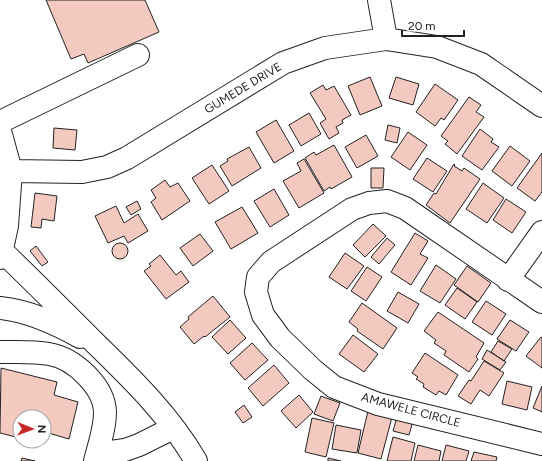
<svg xmlns="http://www.w3.org/2000/svg" width="542" height="461" viewBox="0 0 542 461" font-family="Figtree,sans-serif">
	<style>
		.building { fill: #f3c9c0; stroke: #222 }
		.lines { fill: none; stroke-linecap: round; stroke-linejoin: round }
		.minor-casing { stroke: #222; stroke-width: 24 }
		.minor { stroke: #fff; stroke-width: 22 }
		.labels { text-anchor: middle; dominant-baseline: central; stroke-width: 3; stroke-linejoin: round; paint-order: stroke }
		.street-label { font-size: 12px; fill: #222; stroke: #fff }
	</style>
	<rect width="100%" height="100%" fill="#fff"/>
	<path class="building" d="M46 0H145L159 32 88 63 84 54 71 59Z
		M370 77 382 106 360 115 348 86Z
		M396 77 419 84 413 105 389 98Z
		M435 84 458 100 444 120 441 118 435 126 416 112Z
		M323 85 326 90 334 86 351 115 342 120 343 123 336 127 339 133 329 139 320 123 326 119 310 93Z
		M469 97 481 105 476 112 484 117 457 154 445 144 448 141 441 136Z
		M309 113 321 134 301 146 289 125Z
		M276 120 294 151 274 163 256 132Z
		M388 125 400 128 397 143 385 140Z
		M54 128 77 130 75 150 53 148Z
		M480 129 493 139 491 142 499 147 482 170 462 156Z
		M408 132 427 145 410 170 391 157Z
		M366 135 378 156 357 168 345 147Z
		M334 145 352 177 331 189 330 187 324 191 305 158 314 152 316 155Z
		M510 146 530 161 512 186 492 171Z
		M249 147 261 168 232 186 220 166 228 161 227 159Z
		M542 153V192L535 201 517 188Z
		M427 158 447 171 433 192 413 179Z
		M304 159 324 193 299 208 283 181 301 171 297 163Z
		M454 164 455 165 454 166 462 171 464 168 480 179 450 223 426 205 434 193 436 194Z
		M212 165 229 191 209 204 192 178Z
		M371 168H384L383 188H371Z
		M165 180 170 187 178 183 190 201 162 220 151 202 156 198 151 190Z
		M483 183 504 198 487 223 466 209Z
		M274 189 289 215 270 227 254 201Z
		M35 193 57 196 54 221 42 219 41 228 31 227Z
		M506 199 526 212 512 233 493 220Z
		M137 201 141 209 131 215 126 207Z
		M116 206 124 223 138 214 148 231 128 243 124 236 108 243 95 216Z
		M242 207 258 233 231 249 215 222Z
		M373 224 386 236 365 257 353 245Z
		M415 233 428 241 420 254 428 258 411 285 391 272Z
		M200 234 213 251 193 266 180 248Z
		M387 238 395 245 379 264 371 257Z
		M112 251a8 8 0 1 1 16 0a8 8 0 1 1-16 0Z
		M36 246 48 262 42 266 30 251Z
		M345 253 364 266 347 289 329 277Z
		M160 255 176 275 181 271 189 282 166 299 144 271 151 266 149 264Z
		M436 265 456 279 440 303 420 291Z
		M467 266 491 283 478 302 454 285Z
		M367 267 382 277 366 301 351 291Z
		M457 288 477 302 465 319 445 305Z
		M398 292 419 304 408 323 387 311Z
		M213 296 230 317 205 337 204 336 194 344 180 327 189 319 188 317Z
		M486 301 506 314 492 335 472 322Z
		M362 303 397 328 383 349 357 331 358 329 349 322Z
		M438 312 484 343 476 357 478 359 469 372 444 355 446 351 434 343 436 340 424 331Z
		M230 320 246 338 228 354 212 337Z
		M510 320 529 332 516 351 497 339Z
		M353 335 378 354 364 372 339 354Z
		M541 337 542 338V368L526 356Z
		M498 341 512 349 504 361 491 352Z
		M252 343 268 360 245 380 230 363Z
		M487 350 506 362 500 370 482 359Z
		M425 353 458 375 446 395 439 391 436 395 423 387 424 384 416 379 418 377 412 373Z
		M484 361 504 373 489 396 480 390 471 404 458 396 469 380 471 381Z
		M274 365 289 383 263 406 248 388Z
		M1 368 57 382 54 395 78 402 69 439 45 432 44 434V417H20V438L0 433Z
		M507 381 532 387 527 410 502 404Z
		M542 386V412L533 408Z
		M299 395 313 412 296 428 281 411Z
		M321 396 340 403 333 421 314 414Z
		M244 405 252 417 243 423 235 412Z
		M368 411 392 417 381 459 358 453Z
		M397 417 413 421 409 435 393 431Z
		M312 418 334 423 326 457 305 452Z
		M336 425 361 430 357 453 332 449Z
		M393 437 415 443 411 461H387Z
		M418 445 441 451 439 461H414Z
		M446 445 469 451 466 461H442Z
		M474 452 497 457 496 461H471Z
		M22 458 35 461H21Z
		M328 458 341 461H328Z"/>
	<g class="lines">
		<defs>
			<path id="minor" d="M379 0 386 39
				M0 122 138 55
				M0 131 11 171 7 226 0 258
				M11 171 82 172 107 167 127 158 283 63 325 48 386 39 437 47 481 64 542 106
				M2 251C33 281 64 312 95 343 132 379 170 416 196 461
				M508 280 542 232
				M542 302 405 208 387 201 369 203 352 209 271 262 258 277 256 292 263 315 280 338 313 370 334 387 378 404 542 444
				M0 308C29 311 55 323 80 337
				M0 352C16 352 33 351 49 354 74 358 105 387 105 413 105 429 99 445 95 461
				M97 454 125 450 139 445 173 428"/>
		</defs>
		<use href="#minor" class="minor-casing"/>
		<use href="#minor" class="minor"/>
	</g>
	<g class="labels">
		<g class="street-label">
			<text transform="translate(243 88) rotate(-31)">GUMEDE DRIVE</text>
			<text transform="translate(411 410) rotate(15)">AMAWELE CIRCLE</text>
		</g>
	</g>
	<g transform="translate(32 429) rotate(91)"><circle r="19" fill="#ffffff" stroke="#a7a7a7"/>
	<path d="M0-3L7 15L0 10L-7 15Z" fill="#c62828"/>
	<text y="-6" font-size="11" font-weight="bold" text-anchor="middle" fill="#222222">N</text>
	</g>
	<path d="M402 30v6h62v-6" fill="none" stroke="#222222" stroke-width="2"/>
	<text x="408" y="30" font-size="12" fill="#222222" stroke="#ffffff" stroke-width="3" paint-order="stroke">20 m</text>
</svg>
